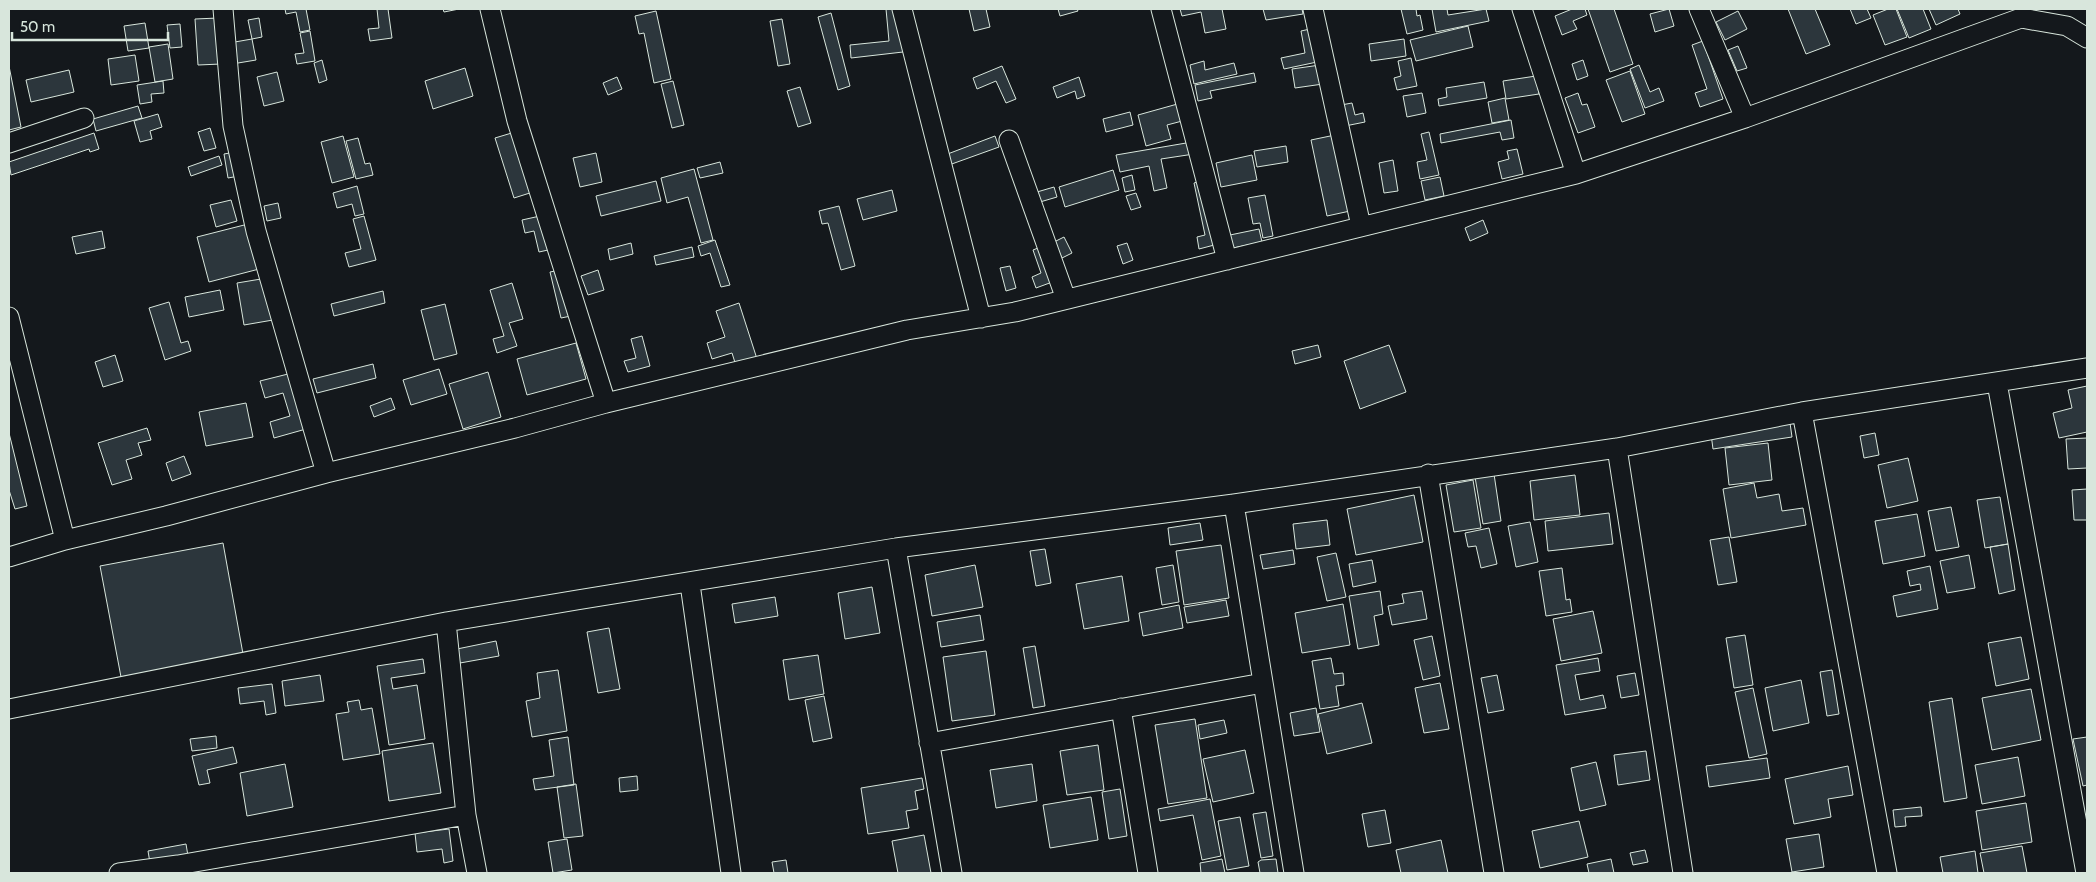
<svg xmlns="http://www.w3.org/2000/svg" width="2096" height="882" viewBox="0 0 2096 882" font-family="Cabin,sans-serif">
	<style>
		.building { fill: #2c363c; stroke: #d8e6dc }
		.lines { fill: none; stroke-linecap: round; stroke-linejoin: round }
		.street-casing { stroke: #d8e6dc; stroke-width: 21 }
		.street { stroke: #14181c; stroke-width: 19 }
	</style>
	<rect width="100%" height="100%" fill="#14181c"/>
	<path class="building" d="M285 9H306L310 30 300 32 296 12 286 14Z
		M377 9H388L392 38 370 41 368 29 379 28Z
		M443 9H459L444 12Z
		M886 9H898L903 52 851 58 850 45 889 41Z
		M969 9H986L990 27 974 31Z
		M1058 9H1077L1078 11 1060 16Z
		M1180 9H1222L1226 29 1205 33 1201 12 1182 16Z
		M1263 9H1302L1303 14 1266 20Z
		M1401 9H1416L1417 16 1420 15 1423 30 1407 34Z
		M1432 9H1447L1448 15 1486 9 1489 21 1436 32Z
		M1572 9H1585L1587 15 1573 21 1577 29 1562 35 1555 16Z
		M1588 9H1614L1633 64 1610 72Z
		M1669 9 1674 26 1655 32 1650 14Z
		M1788 9H1815L1830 45 1806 54Z
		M1850 9H1867L1871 18 1856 24Z
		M1888 9H1896L1907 37 1885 45 1873 15Z
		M1897 9H1923L1931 29 1909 38Z
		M1929 9H1958L1960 14 1936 25Z
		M656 11 671 79 654 83 644 33 639 34 635 16Z
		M1738 11 1747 29 1725 40 1716 22Z
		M831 13 850 86 838 90 818 17Z
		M218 18 221 64 198 65 195 19Z
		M259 18 262 37 252 39 248 20Z
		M782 19 790 64 778 66 770 21Z
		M145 23 149 48 128 51 124 26Z
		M180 24 182 47 170 48 167 25Z
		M1468 26 1473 47 1416 61 1410 40Z
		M1310 29 1317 62 1284 69 1281 58 1305 53 1301 31Z
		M310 31 315 61 297 64 295 54 304 53 300 33Z
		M252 39 256 60 232 64 229 43Z
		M1404 39 1406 56 1371 61 1369 44Z
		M1703 41 1723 99 1700 107 1695 93 1707 89 1692 45Z
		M168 44 173 79 155 82 149 47Z
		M1738 46 1747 68 1737 71 1728 50Z
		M135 55 139 81 111 85 108 59Z
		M1411 58 1417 86 1397 90 1394 78 1401 76 1398 61Z
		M322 60 327 80 319 83 314 63Z
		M1583 60 1588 76 1577 80 1572 64Z
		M1204 61 1205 70 1234 63 1237 74 1194 84 1190 65Z
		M1320 65 1323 84 1295 88 1292 69Z
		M1639 65 1650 92 1659 88 1664 101 1645 108 1630 69Z
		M9 66 21 127 9 130Z
		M1002 66 1016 99 1006 103 996 81 977 89 973 78Z
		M465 68 473 96 433 109 425 81Z
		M69 70 74 92 31 102 26 80Z
		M1630 71 1645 114 1622 122 1606 80Z
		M277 72 284 101 264 106 257 77Z
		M1254 73 1256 82 1210 91 1212 98 1198 101 1195 85Z
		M1536 76 1539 94 1506 99 1503 81Z
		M617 77 622 89 608 95 603 83Z
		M1079 77 1085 96 1077 99 1075 91 1057 98 1053 87Z
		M163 81 164 93 151 94 152 102 140 104 137 85Z
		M673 81 684 125 672 128 661 84Z
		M1484 82 1487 98 1439 106 1438 99 1447 97 1446 88Z
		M800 87 811 123 798 127 787 91Z
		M1422 93 1426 113 1407 117 1403 96Z
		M1578 93 1582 105 1587 104 1595 127 1578 133 1565 98Z
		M1505 98 1509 120 1492 123 1488 102Z
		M1181 103 1186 120 1167 125 1171 139 1146 146 1138 115Z
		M1352 103 1355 115 1363 113 1365 122 1345 126 1341 105Z
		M138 106 142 118 96 131 93 119Z
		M1130 112 1133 125 1106 132 1103 119Z
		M158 114 162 127 150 131 152 139 140 142 134 121Z
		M1511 120 1514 138 1502 140 1500 132 1441 143 1440 134Z
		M210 128 216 148 204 151 198 132Z
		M515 132 533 192 514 198 495 138Z
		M1429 132 1439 175 1420 179 1417 162 1427 160 1421 134Z
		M94 133 99 149 90 152 89 149 11 175 9 162Z
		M1335 135 1350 211 1327 216 1311 140Z
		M343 136 354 177 332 183 321 142Z
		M995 136 999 147 949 165 945 155Z
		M358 138 365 164 370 163 373 175 356 179 346 141Z
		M1192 142 1194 154 1161 159 1167 188 1154 191 1149 166 1120 172 1116 155Z
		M1286 146 1288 162 1257 167 1254 151Z
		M1517 149 1523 174 1502 179 1498 162 1509 159 1507 151Z
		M235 152 239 176 228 178 224 154Z
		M596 153 602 182 580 187 573 158Z
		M1252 155 1257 180 1221 187 1216 163Z
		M219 156 222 165 191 176 188 167Z
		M1393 160 1398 191 1384 193 1379 163Z
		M720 162 723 173 700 178 697 168Z
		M694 169 713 240 701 243 688 197 667 203 661 178Z
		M1113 170 1119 190 1065 207 1059 187Z
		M1132 175 1135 190 1125 192 1122 178Z
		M1440 177 1444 196 1425 200 1421 181Z
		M1204 180 1218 244 1199 249 1197 237 1205 235 1194 183Z
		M656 181 661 201 601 216 596 196Z
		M357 186 364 214 355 216 352 204 337 208 333 193Z
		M1054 187 1057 197 1040 202 1037 192Z
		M892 190 897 211 863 220 857 199Z
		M1136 193 1141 207 1131 210 1126 196Z
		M1265 195 1273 236 1263 238 1260 223 1253 224 1248 198Z
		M231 200 237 221 216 227 210 205Z
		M278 203 281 218 267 221 264 206Z
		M839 206 855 266 841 270 828 223 822 224 819 211Z
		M364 216 376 260 349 267 345 253 361 249 353 219Z
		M540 216 548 250 539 252 534 231 525 233 522 220Z
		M1483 220 1488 233 1470 241 1465 228Z
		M252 223 263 268 209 282 197 237Z
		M1259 229 1262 242 1233 248 1230 235Z
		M102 231 105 248 76 254 72 237Z
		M1064 237 1072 253 1062 258 1054 242Z
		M715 240 730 285 721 287 710 253 701 256 698 246Z
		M631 243 633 254 610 260 608 249Z
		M1127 243 1133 260 1123 264 1117 246Z
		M1043 246 1055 281 1036 288 1032 277 1041 273 1033 250Z
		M692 247 694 257 656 265 654 256Z
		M1010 266 1016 288 1006 291 1000 268Z
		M560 270 571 316 561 318 550 272Z
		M598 270 604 290 588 295 581 276Z
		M267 278 273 320 244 325 237 283Z
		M512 283 523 319 509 323 517 346 497 353 493 339 504 336 490 290Z
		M220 290 224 310 189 317 185 297Z
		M383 291 385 303 334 316 331 304Z
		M169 302 181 343 188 341 191 351 165 360 149 308Z
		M739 303 758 362 737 369 732 353 712 359 707 343 725 337 716 311Z
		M445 304 457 354 434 360 421 310Z
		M642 336 650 366 628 372 624 361 636 358 631 339Z
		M576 343 586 379 527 395 517 359Z
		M1318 345 1321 357 1295 364 1292 351Z
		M1389 345 1406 392 1360 409 1344 361Z
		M115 355 123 381 103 387 95 362Z
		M373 364 376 378 317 393 313 379Z
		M439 369 447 394 411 405 403 380Z
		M488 372 501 417 463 429 449 384Z
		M292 373 306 429 274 438 270 422 290 416 283 393 265 398 260 381Z
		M2087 386V432L2059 438 2053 413 2072 408 2068 390Z
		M391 398 395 409 374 417 370 406Z
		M246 403 253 437 206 446 199 412Z
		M1790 423 1792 437 1713 449 1711 434Z
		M147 428 151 440 138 443 142 455 126 460 132 479 112 485 98 443Z
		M9 433 27 506 15 509 9 490Z
		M1875 433 1879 455 1864 458 1860 436Z
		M2087 438V468L2068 469 2066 439Z
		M1768 443 1772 480 1729 485 1725 448Z
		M184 456 191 474 172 481 166 463Z
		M1908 458 1918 501 1887 508 1878 465Z
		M1494 474 1501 521 1483 524 1475 477Z
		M1575 475 1580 515 1534 520 1530 481Z
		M1473 480 1481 528 1454 532 1446 485Z
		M1754 483 1757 498 1779 494 1782 511 1803 508 1806 525 1731 538 1723 489Z
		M2087 489V520H2074L2072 490Z
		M1414 495 1423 542 1356 555 1347 509Z
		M2000 497 2008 544 1985 548 1977 500Z
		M1951 507 1959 547 1936 551 1928 511Z
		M1609 513 1613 544 1548 551 1545 521Z
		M1917 514 1925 556 1883 564 1875 521Z
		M1327 520 1330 545 1296 549 1293 524Z
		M1530 522 1538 562 1516 567 1508 526Z
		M1200 523 1203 540 1170 545 1168 528Z
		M1489 528 1497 564 1481 568 1476 546 1468 547 1465 533Z
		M1729 537 1737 582 1718 585 1710 540Z
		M223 543 243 654 121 677 100 566Z
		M2008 544 2015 590 1999 594 1990 547Z
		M1221 545 1229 598 1184 605 1176 551Z
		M1045 549 1051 583 1036 586 1030 551Z
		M1293 550 1295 564 1263 569 1260 555Z
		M1336 553 1346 597 1327 601 1317 557Z
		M1969 555 1975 588 1947 593 1940 561Z
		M1372 560 1376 582 1353 587 1349 564Z
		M975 565 983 607 932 616 925 575Z
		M1173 565 1179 602 1162 605 1156 568Z
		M1930 566 1938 609 1897 617 1893 596 1921 590 1920 584 1910 586 1907 571Z
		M1562 568 1566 600 1570 599 1572 612 1546 616 1539 571Z
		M1122 576 1129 621 1084 629 1076 584Z
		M872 587 880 633 845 639 838 593Z
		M1380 591 1383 614 1374 616 1379 645 1358 649 1349 596Z
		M1422 591 1427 619 1392 625 1388 606 1404 603 1402 594Z
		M775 597 778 616 735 623 732 604Z
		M1226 600 1229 616 1187 623 1184 607Z
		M1343 604 1350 645 1302 653 1295 613Z
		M1179 605 1183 628 1143 636 1139 613Z
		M1593 611 1602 653 1561 661 1553 619Z
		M980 615 984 640 941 647 937 622Z
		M609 628 620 689 598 693 587 632Z
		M1745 635 1753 685 1734 688 1726 638Z
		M1432 636 1440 676 1423 680 1414 640Z
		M2021 637 2029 679 1996 686 1988 643Z
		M496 641 499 656 460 663 457 649Z
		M1035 646 1045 706 1033 708 1023 648Z
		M986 651 995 715 952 721 943 657Z
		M818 655 824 694 789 700 783 660Z
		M1331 658 1334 674 1343 673 1344 685 1336 686 1339 706 1320 709 1312 661Z
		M1598 658 1600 671 1575 675 1580 700 1603 695 1606 708 1565 715 1556 665Z
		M423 659 425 673 391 678 393 689 417 685 425 739 389 745 377 666Z
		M558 670 567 731 532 737 526 701 540 698 537 673Z
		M1832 670 1839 714 1827 716 1820 672Z
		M1635 673 1639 695 1621 698 1617 676Z
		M320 675 324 701 285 706 282 681Z
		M1497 675 1504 710 1488 713 1481 678Z
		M1801 680 1809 723 1773 731 1765 688Z
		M1440 683 1449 729 1424 733 1415 688Z
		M272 684 276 713 266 715 264 701 240 704 238 688Z
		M1753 688 1767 754 1749 758 1735 692Z
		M2031 689 2041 740 1992 750 1982 698Z
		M824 696 832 738 813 742 805 700Z
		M1952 698 1967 798 1944 802 1929 702Z
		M359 700 361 710 372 708 380 754 343 760 336 714 349 712 347 702Z
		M1362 703 1372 743 1327 754 1318 714Z
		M1316 708 1320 732 1294 736 1290 713Z
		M1195 719 1207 798 1168 804 1155 725Z
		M1224 720 1227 733 1200 739 1198 725Z
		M216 736 217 748 192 751 190 739Z
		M568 737 574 785 535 790 533 779 554 776 549 740Z
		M2087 737V785L2083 786 2073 739Z
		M433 743 441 793 389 801 382 751Z
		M1098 745 1104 790 1067 795 1060 751Z
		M233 747 237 763 207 770 210 783 199 785 192 756Z
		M1245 750 1254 793 1213 802 1203 759Z
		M1646 751 1650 780 1618 785 1614 755Z
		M2018 757 2025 796 1982 804 1975 765Z
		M1767 758 1770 778 1709 787 1706 766Z
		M1596 762 1606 805 1580 811 1571 768Z
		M285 764 293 807 247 816 240 773Z
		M1032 764 1037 801 996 808 990 770Z
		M1848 766 1853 795 1828 799 1831 817 1794 824 1785 779Z
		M637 776 638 790 620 792 619 778Z
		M922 778 924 789 915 791 918 809 906 811 909 828 868 834 861 788Z
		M576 784 583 836 564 838 557 787Z
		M1120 789 1127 836 1109 839 1102 792Z
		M1091 797 1098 840 1050 848 1043 805Z
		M1210 799 1221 856 1202 860 1193 815 1160 821 1158 809Z
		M2026 803 2032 842 1982 850 1976 811Z
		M1921 807 1922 816 1905 817 1906 826 1895 827 1893 810Z
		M1385 810 1391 843 1368 847 1362 814Z
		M1266 812 1273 856 1261 858 1253 814Z
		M1240 817 1249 866 1227 870 1218 821Z
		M1579 821 1588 857 1540 868 1532 831Z
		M449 829 453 861 444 863 442 849 417 852 415 833Z
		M1819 834 1824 867 1792 872 1786 839Z
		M924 835 931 873H898L892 841Z
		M567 839 572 870 553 873 548 842Z
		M1441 840 1448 873H1401L1396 850Z
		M186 844 188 856 150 863 148 851Z
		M2022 846 2027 873H1984L1980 853Z
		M1645 850 1648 862 1633 865 1630 853Z
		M1975 851 1978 873H1943L1940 857Z
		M1222 859 1225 873H1201L1200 863Z
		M1276 859 1278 873H1260L1258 862 1261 860Z
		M1611 859 1614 873H1589L1587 864Z
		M786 860 788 873H774L772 862Z"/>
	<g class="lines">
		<defs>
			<path id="street" d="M223 9 233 126 256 231 326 473
				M490 9 517 121 606 403
				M902 9 981 318
				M1161 9 1227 260
				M1313 9 1361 226
				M1522 9 1576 174
				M1699 9 1745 118
				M1009 140 1066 299
				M9 143 84 118
				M9 317 65 540
				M1997 383 2086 873
				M1802 412 1887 873
				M1617 448 1683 873
				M1428 474 1494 873
				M1234 504 1294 873
				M896 548 952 873
				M9 557 65 540 166 516 326 473 515 428 606 403 907 330 1015 312 1576 174 1745 118 2021 18 2067 26 2087 38
				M690 584 731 873
				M446 622 466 815 477 873
				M1121 708 1148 873
				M9 709 446 622 577 600 896 548 1234 504 1617 448 1802 412 2087 368
				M929 743 1263 683
				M119 873 178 865 466 815"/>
		</defs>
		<use href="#street" class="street-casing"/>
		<use href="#street" class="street"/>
	</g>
	<rect width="2096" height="882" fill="none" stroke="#d8e6dc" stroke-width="20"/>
	<path d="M12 32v8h156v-8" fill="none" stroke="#d8e6dc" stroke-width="2.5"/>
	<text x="20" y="32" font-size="15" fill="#d8e6dc" stroke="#14181c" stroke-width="4" paint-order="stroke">50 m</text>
</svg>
